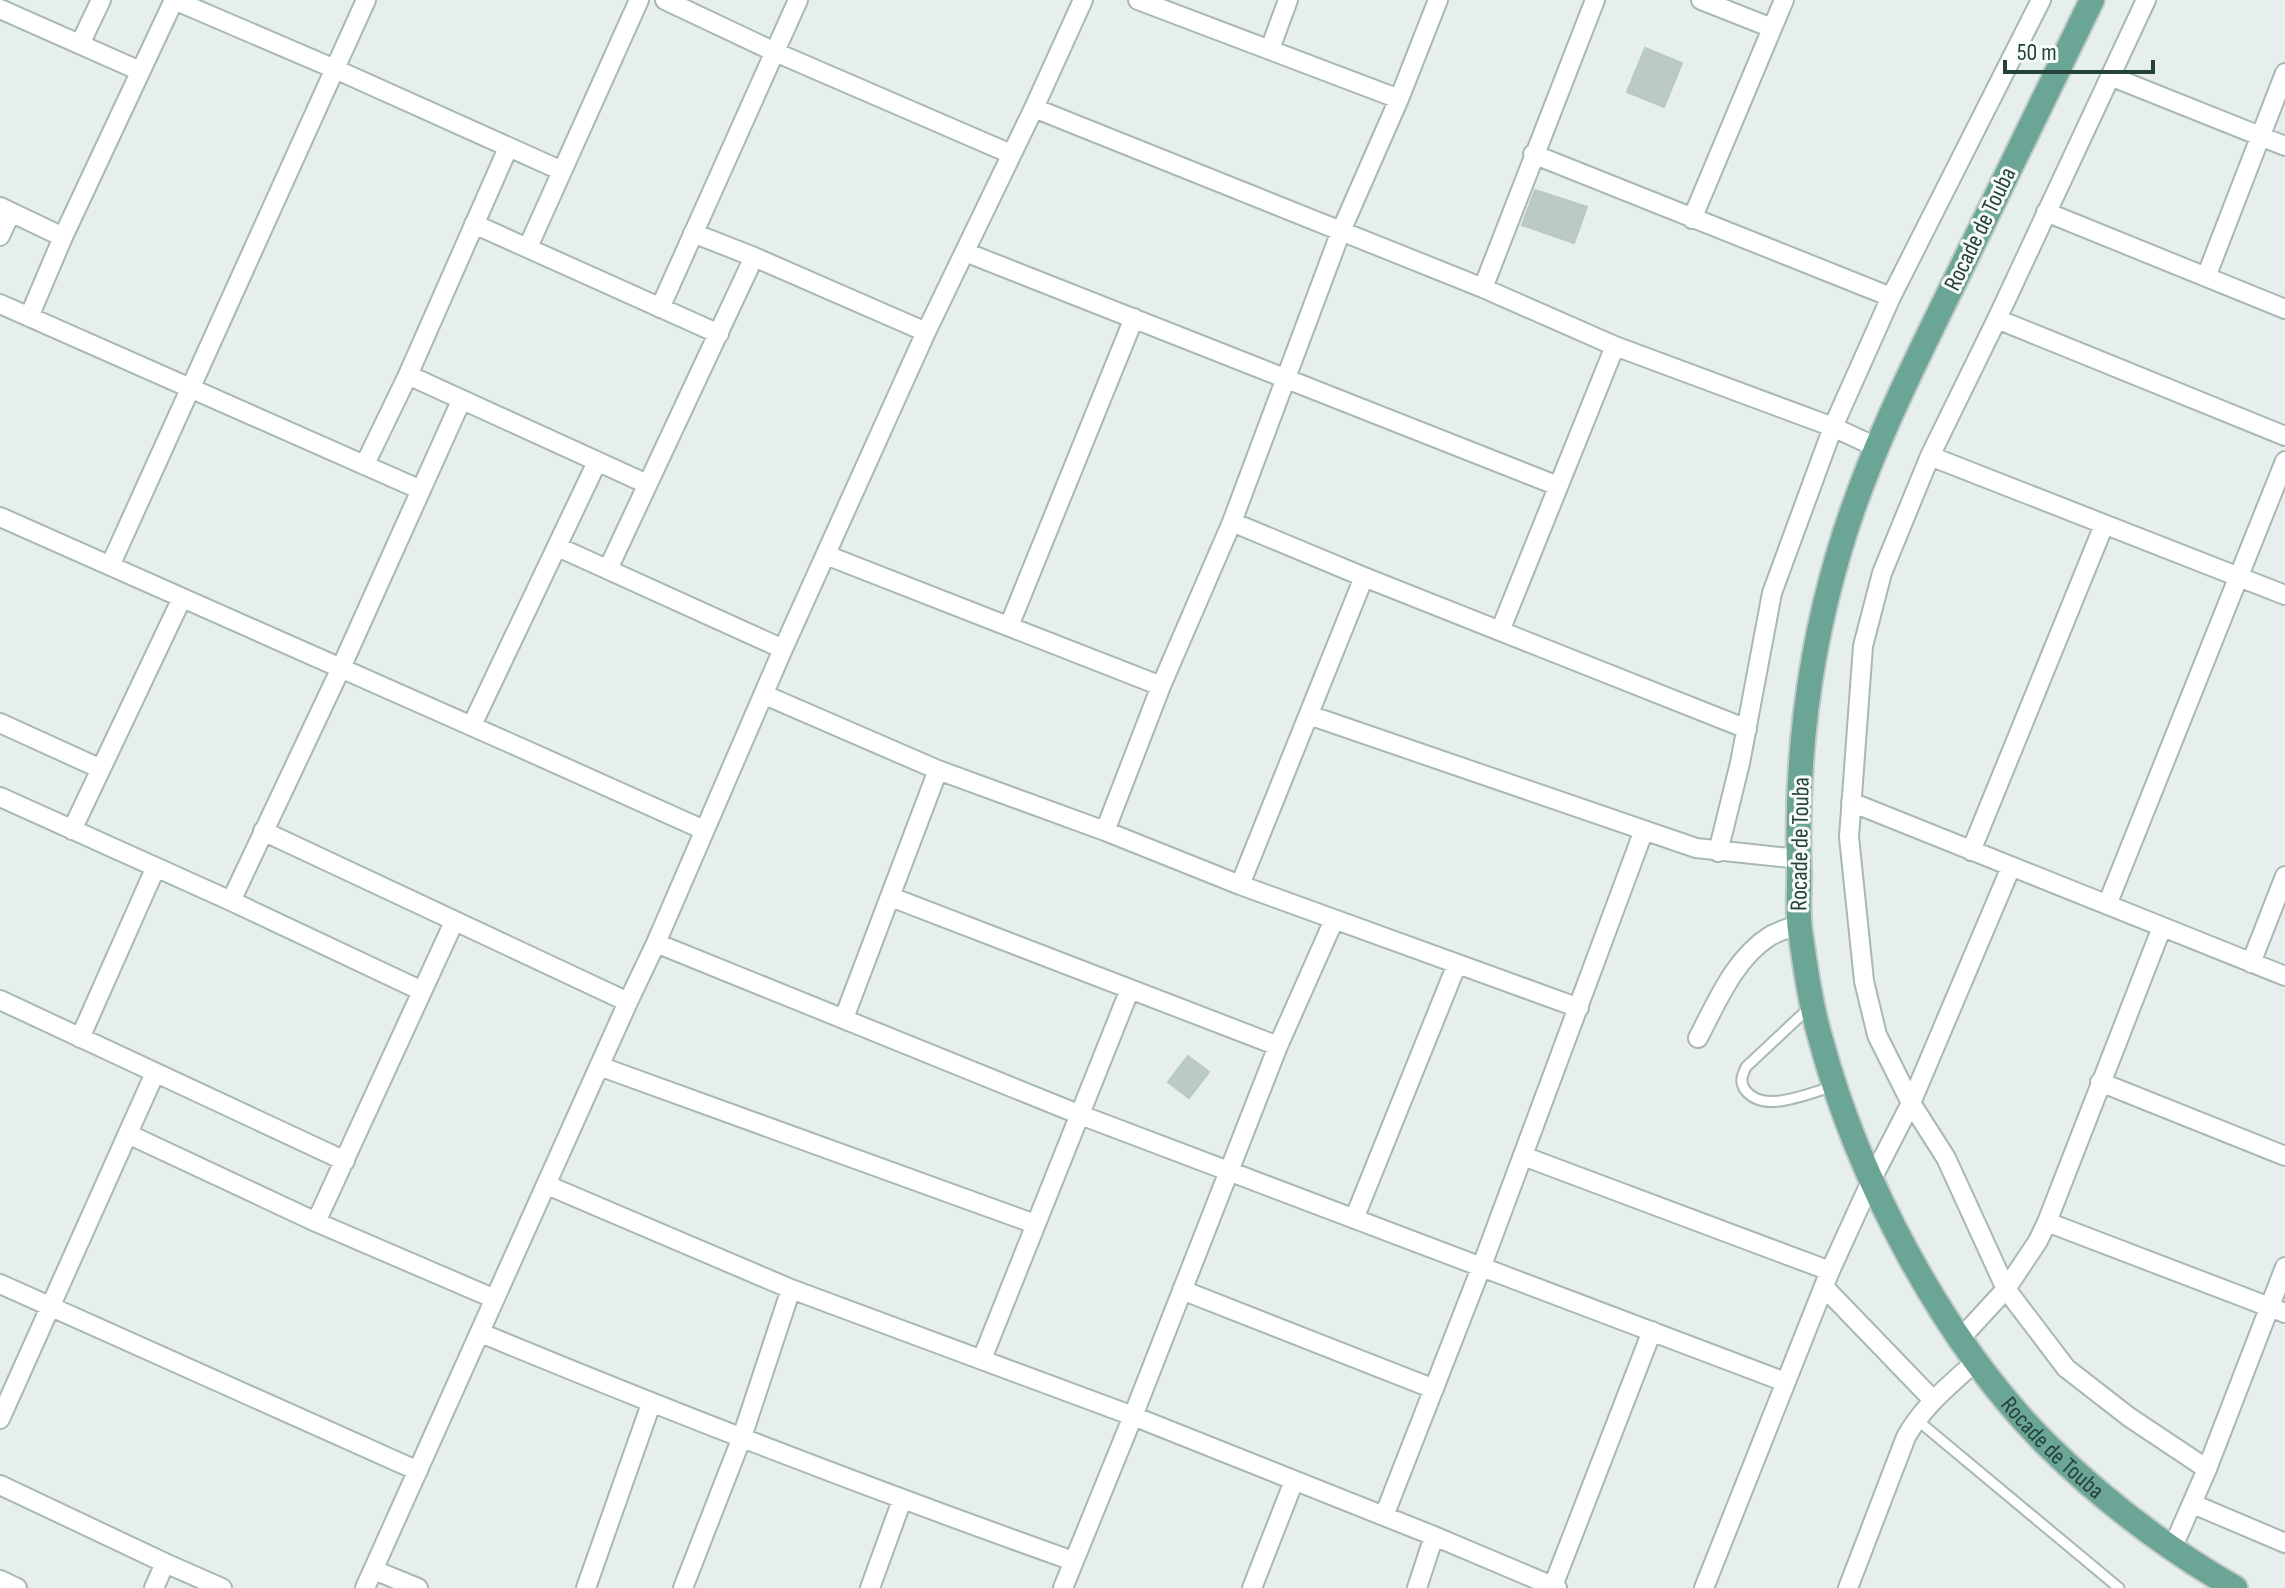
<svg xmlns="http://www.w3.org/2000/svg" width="2285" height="1588" viewBox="0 0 2285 1588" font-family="'Sofia Sans Condensed',sans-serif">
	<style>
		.building { fill: #bbcac4; stroke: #b8c9c2; stroke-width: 2 }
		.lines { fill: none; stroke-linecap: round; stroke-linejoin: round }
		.lane-casing { stroke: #a8b8b2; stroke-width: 13 }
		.street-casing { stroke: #a8b8b2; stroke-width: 22 }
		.primary-casing { stroke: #c2cac8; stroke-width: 28 }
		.lane { stroke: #fff; stroke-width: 9 }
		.street { stroke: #fff; stroke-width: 18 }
		.primary { stroke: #6aa596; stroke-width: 24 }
		.labels { text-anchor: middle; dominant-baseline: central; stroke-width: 6; stroke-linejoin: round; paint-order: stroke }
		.street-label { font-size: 24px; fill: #24423a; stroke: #f7fbf9 }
	</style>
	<rect width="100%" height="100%" fill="#e6efeb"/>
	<path class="building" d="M1645 48 1682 63 1664 107 1627 92Z
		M1535 190 1587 207 1574 243 1522 225Z
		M1188 1056 1209 1072 1189 1098 1168 1082Z"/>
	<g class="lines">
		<defs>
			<path id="lane" d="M1810 1007 1746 1067C1742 1076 1739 1082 1746 1091 1765 1114 1808 1093 1832 1087
				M1916 1419 2119 1588"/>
			<path id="street" d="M174 0 335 69 562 171
				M665 0 775 52 1011 154
				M1138 0 1399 99
				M1701 0 1772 28
				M2146 0 1997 319 1930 456 1882 573 1863 646 1849 837 1864 981 1877 1035 1911 1103 1946 1158 2006 1289 2066 1368 2129 1417 2207 1469
				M0 9 140 71
				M80 44 101 0
				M1270 49 1288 0
				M2110 76 2285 146
				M1034 108 1483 288 1615 346 1833 427 1878 448
				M1533 154 1891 297
				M0 207 63 237
				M2046 212 2285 309
				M1692 219 1784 0
				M474 224 719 334
				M693 233 754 257 926 332
				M0 236 11 212
				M528 247 639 0
				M965 252 1558 486
				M2206 277 2285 73
				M1483 288 1595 0
				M0 304 421 490
				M660 308 798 0
				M29 317 63 237 174 0
				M1997 319 2285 436
				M408 375 647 484
				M1930 456 2285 595
				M365 464 408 375 508 148
				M0 517C234 622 470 724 704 830
				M1232 522 1364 577 1747 729
				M558 547 783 649
				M826 555 1161 686
				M110 566 366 0
				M608 569 754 257
				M1009 626 1134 318
				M1500 631 1615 346
				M765 695 938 770 1105 831 1240 885 1579 1008
				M1309 715 1696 848 1799 859
				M0 723 101 769
				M472 725 597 462
				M0 797 231 901 422 991
				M1851 802 2285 976
				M72 830 182 598
				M263 831 628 1002
				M1105 831 1161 686 1232 522 1341 231 1399 99 1438 0
				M1971 851 2104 525
				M1718 852 1740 763 1772 593 1833 427 1891 297 2041 0
				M1240 885 1364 577
				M891 897 1278 1046
				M231 901 340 670 461 401
				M2107 905 2285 461
				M656 943 1078 1114 1785 1382
				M2251 963 2285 876
				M0 1000 345 1161
				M844 1018 938 770
				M80 1038 155 869
				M1698 1038C1717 1002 1734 959 1770 936 1779 931 1790 928 1799 924
				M599 1066 1035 1224
				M2100 1082 2285 1156
				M128 1134 316 1222 495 1299
				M1523 1156 1830 1271
				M547 1185 791 1289 1133 1416 1434 1536 1557 1588
				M1354 1219 1457 964
				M316 1222 454 922
				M2047 1222 2285 1313
				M0 1284 418 1471
				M1824 1287 1933 1400
				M1182 1290 1434 1389
				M481 1333C676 1414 874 1490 1073 1561
				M1960 1339 2006 1289 2038 1241 2047 1222 2162 927
				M982 1359 1130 989
				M0 1419 155 1073
				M0 1485 165 1563 222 1588
				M2193 1504 2285 1543
				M1384 1516 1481 1268 1644 830
				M2172 1549 2207 1469 2285 1267
				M374 1570 418 1588
				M0 1580 17 1588
				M1553 1586 1652 1331
				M154 1588 165 1563
				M365 1588 628 1002 656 943 783 649 926 332 1034 108 1083 0
				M586 1588 651 1404
				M683 1588 742 1437 791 1289
				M870 1588 902 1500
				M1063 1588 1133 1416 1278 1046 1334 920
				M1252 1588 1294 1481
				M1417 1588 1434 1536
				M1704 1588 1830 1271 1872 1179 1911 1103 2011 867
				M1848 1588 1906 1437C1923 1406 1950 1385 1976 1361"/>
			<g id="primary">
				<path id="s1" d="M2092 0C2046 95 1999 190 1953 285 1910 372 1866 460 1839 552 1809 653 1796 761 1799 866 1800 887 1797 909 1800 930 1805 965 1810 1002 1820 1037 1858 1179 1943 1341 2047 1445 2103 1500 2167 1549 2235 1588"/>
			</g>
		</defs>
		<use href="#lane" class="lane-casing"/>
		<use href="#street" class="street-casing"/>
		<use href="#primary" class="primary-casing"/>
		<use href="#lane" class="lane"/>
		<use href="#street" class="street"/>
		<use href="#primary" class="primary"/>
	</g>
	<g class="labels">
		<g class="street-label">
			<text transform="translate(1980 229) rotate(-64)">Rocade de Touba</text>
			<text transform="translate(1800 844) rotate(-89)">Rocade de Touba</text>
			<text stroke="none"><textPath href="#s1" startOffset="1576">Rocade de Touba</textPath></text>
		</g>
	</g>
	<path d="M2005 60v12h148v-12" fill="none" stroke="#24423a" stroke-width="4"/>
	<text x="2017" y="60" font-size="24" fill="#24423a" stroke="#f7fbf9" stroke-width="6" paint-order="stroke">50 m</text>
</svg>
